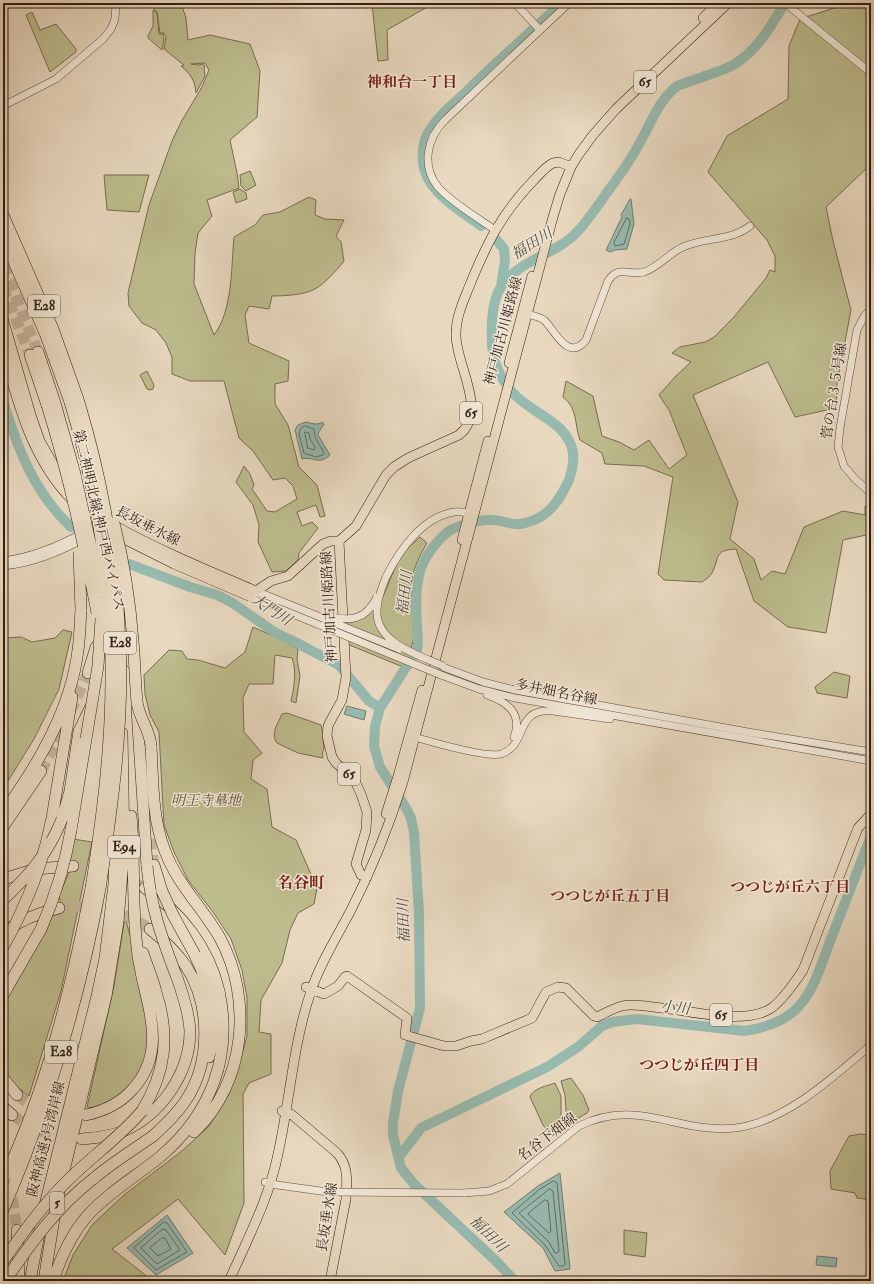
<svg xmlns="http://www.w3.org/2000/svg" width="874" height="1284" viewBox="0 0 874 1284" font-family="'IM FELL Double Pica','Noto Serif JP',serif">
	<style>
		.green { fill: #bdbc8d; stroke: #786d4f }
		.water { fill: #97baaf; stroke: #6f7c70 }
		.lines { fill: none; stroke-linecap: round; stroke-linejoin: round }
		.shore { stroke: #646c60; stroke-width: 1 }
		.river { stroke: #97baaf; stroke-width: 10 }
		.highway-tunnel { stroke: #c4b39c; stroke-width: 11; stroke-dasharray: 11 5.5; stroke-linecap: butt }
		.minor-casing { stroke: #604c3c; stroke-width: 8 }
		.major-casing { stroke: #321e11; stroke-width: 10 }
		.highway-casing { stroke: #321e11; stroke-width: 12 }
		.minor { stroke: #f0e6d5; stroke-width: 7 }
		.major { stroke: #e8d8bf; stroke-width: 9 }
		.highway { stroke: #e8d8bf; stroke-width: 11 }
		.minor-bridge-casing { stroke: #604c3c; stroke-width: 8; stroke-linecap: butt }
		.highway-bridge-casing { stroke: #321e11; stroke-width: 12; stroke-linecap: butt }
		.minor-bridge { stroke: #f0e6d5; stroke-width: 7 }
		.highway-bridge { stroke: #e8d8bf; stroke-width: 11 }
		.labels { text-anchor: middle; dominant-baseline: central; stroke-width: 3; stroke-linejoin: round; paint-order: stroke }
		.shield { fill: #f0e6d5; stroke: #6b5a4c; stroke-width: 1 }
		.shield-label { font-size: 13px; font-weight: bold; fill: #321e11 }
		.street-label { font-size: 14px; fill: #321e11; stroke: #f0e6d5 }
		.park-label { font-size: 14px; font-style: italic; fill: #5c4d36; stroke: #f0e6d5 }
		.neighbourhood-label { font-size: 15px; font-weight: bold; fill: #7a1f14; stroke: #f0e6d5 }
		.water-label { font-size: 15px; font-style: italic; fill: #504d40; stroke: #f0e6d5 }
		.quarter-label { font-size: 16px; font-weight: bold; fill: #7a1f14; stroke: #f0e6d5 }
	</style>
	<rect width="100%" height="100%" fill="#e8d8bf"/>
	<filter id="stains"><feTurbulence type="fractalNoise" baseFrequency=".005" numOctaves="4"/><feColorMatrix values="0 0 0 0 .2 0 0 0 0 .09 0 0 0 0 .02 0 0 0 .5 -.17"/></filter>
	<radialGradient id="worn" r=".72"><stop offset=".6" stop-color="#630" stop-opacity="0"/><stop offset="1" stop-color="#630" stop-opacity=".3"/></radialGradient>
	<path class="green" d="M153 3H181L186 18 188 40 210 35 250 44 260 71 257 117 230 140 237 173 239 188 207 200 212 216 198 233 195 253 194 284 214 335C233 310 231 268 234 237L255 225 263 215 280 212 309 197 316 200 315 215 325 219 344 220 336 236 341 242 344 261C338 269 323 285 315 289 304 295 284 296 272 296L269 309 249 306 245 315 249 343 289 361 288 381 275 384V404L288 425 299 467 317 485 325 516 320 517 316 505 297 512 302 526 312 522 318 528 299 553 298 560 286 571 272 572 258 542 259 525 253 505 236 482 244 466 250 474 254 485 252 489 267 511 275 512 297 499 293 486 285 478 273 480 253 451 239 438 224 381H190L172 374V357L166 343 156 330 142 323 129 306 128 293 149 205 172 141 181 122 202 87 209 70 205 63 191 64 199 65 202 64 205 66 204 69 205 76 196 93C195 81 191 74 181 66L184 65 164 49 166 37 164 33H160L157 12 154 9Z
		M380 3H434L387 30 388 60 378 61 372 4Z
		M860 3H871V164L826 207 833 241 851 310 837 384 836 408 795 417 768 362 693 395 738 502 730 539 754 559 761 580 772 571 785 574 804 527 843 511 865 515V506H871V534L843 540 826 633 788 627 754 601 736 549C713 550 720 558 712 573 710 577 705 580 702 582L664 580 658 574 673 477 644 466 605 464 602 453 580 440C574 423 578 409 563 397L566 381 593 396 602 436 619 442 634 450 649 440 669 469 687 455 669 410 659 395 676 376 691 362 672 353 680 347 705 342 714 337 734 317 766 278 770 270 775 272V256L767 240 708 172 727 136 788 99 789 46 800 19 840 6Z
		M153 10 157 13 159 34H163L164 40 162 50 148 38V36L153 26Z
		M32 12 40 30 56 24 76 49V52L50 72 26 15Z
		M250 171 256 185 246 191 241 186 240 175Z
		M104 175H149L139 212 107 210Z
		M240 189 246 193 247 199 236 203 233 192Z
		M147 371 154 385 153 389 150 390 147 389 140 375Z
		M420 537 427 543C419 557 411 572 411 589 411 603 415 618 414 632 414 644 408 656 403 667L347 644 345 621 381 601 397 563 408 548Z
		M253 627 278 638 298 649 297 659 300 676 296 703 291 701C294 687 297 672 292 658L275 655 273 684H249L243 698 244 732 262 753 253 760 251 779 267 789 272 827 296 840 317 888 314 904 298 913 290 930 282 963 261 1000 259 1032 271 1034V1074L249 1083 243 1094 244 1203 225 1255 178 1199 112 1249 153 1281H63L73 1255 92 1225 124 1195 182 1151 209 1126 229 1094 241 1058 247 1036V998L242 970 231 939 213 912 188 880 174 852 164 825 159 732 150 715 145 694 144 675 169 650 182 651 187 659 198 660 225 668 245 652Z
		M63 630 72 632 59 689 34 739 3 789V638L21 637 32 642 55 638Z
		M834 672 850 676 847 698 817 693 815 687Z
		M287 713 321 725C322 728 324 745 324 748 323 752 322 753 323 758L298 753 277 743C270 734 278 723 282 714Z
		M73 839 92 842 61 991 29 1096C17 1088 7 1080 3 1065V1006L9 992 51 916 62 913 59 896 69 872Z
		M125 917 131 939 149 1033 146 1058 131 1088 99 1108 87 1107 114 986Z
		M571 1078 583 1095 589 1110 587 1113 567 1125 565 1095 561 1081Z
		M555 1083 561 1096V1129L552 1136 543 1125 530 1097C533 1088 547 1086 555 1083Z
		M860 1134 871 1135V1200L857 1198 855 1193 831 1189 830 1171 849 1136Z
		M624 1230 647 1233 645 1257 624 1254Z"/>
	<path class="water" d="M630 199H631L634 224 627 249 615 250 610 252 606 250 622 217 621 215Z
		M306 422C311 423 317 426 322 422L324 424 319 432 318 435 330 455C318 466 314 456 302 459L296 434 295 430 298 425Z
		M347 706 366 711 364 720 344 714Z
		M560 1173 570 1269 555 1271 543 1248 504 1212 538 1186Z
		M167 1215 193 1253 156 1275 127 1248Z
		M817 1256 837 1258 836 1267 816 1265Z"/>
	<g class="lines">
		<path class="shore" d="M627 218 629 219 630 224 624 244 615 246 614 243Z
			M305 426 314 429 315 437 324 453 323 455 316 457 304 453 299 434 301 428Z
			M305 432 309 433 310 439 315 447 314 450 308 448Z
			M554 1181 557 1183 565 1264 564 1266H559L545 1245 512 1213 540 1189Z
			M550 1189 553 1191 559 1251 557 1253H555L549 1242 519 1213 543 1194Z
			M545 1200 548 1201 551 1231 549 1233 528 1214Z
			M164 1222 167 1223 187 1252 156 1270 134 1248Z
			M163 1229 166 1230 180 1250 157 1264 141 1248Z
			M162 1238H165L171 1249 158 1256 150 1248Z"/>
		<path class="river" d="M481 226C465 214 440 199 430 182 421 168 420 147 428 133 438 115 456 102 470 88 500 59 531 31 562 3
			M495 238 504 249 505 260 501 287
			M3 401C18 449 33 491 71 527
			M129 564 190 587 217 595 231 602 276 633 295 642 339 665 369 701 380 708
			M399 1157 421 1128 547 1067 578 1047 602 1026 612 1022 637 1019 745 1031C764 1028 786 1021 799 1006 814 990 821 965 829 944 843 908 857 872 871 836
			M515 1281 497 1262 414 1184 401 1168 393 1135V1123L398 1091 420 1008 419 913 414 832 411 818 406 808 380 767 374 746 375 726 380 708 417 650 418 644C417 622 414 597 419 575 423 558 436 541 449 531 458 525 479 520 490 520 499 519 508 524 516 524 520 525 524 523 528 522 549 517 560 499 569 480 572 471 574 462 573 453 569 422 531 414 512 392 500 378 493 363 492 344 491 326 491 303 501 287 519 259 557 255 578 231 588 220 597 207 606 194 617 179 629 163 638 146 651 124 657 102 677 86 694 79 718 73 733 65 757 51 771 26 785 3"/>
		<path class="highway-tunnel" d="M3 265 38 352
			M3 287 30 355
			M41 771 56 743 88 673
			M150 839 154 865
			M73 866C99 868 121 875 144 888
			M59 908C94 904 120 909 150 929
			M17 1095C34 1109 54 1116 77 1116
			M12 1115C30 1127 49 1137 71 1138
			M3 1166 12 1197 17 1230"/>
		<defs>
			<path id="minor" d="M515 3 540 30
				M785 3 871 73
				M3 106 56 79 103 39 111 29 115 19 116 3
				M495 230C478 218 451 202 438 187 421 166 427 138 445 120L569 3
				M871 309 865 315 857 330 840 428 838 447 844 466 855 479 871 493
				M523 313C530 315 538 316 544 320 555 330 568 363 586 340L608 281C619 264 629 276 644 272 659 267 669 253 683 247 705 237 731 241 750 226
				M3 561C33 557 58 546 85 532
				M3 566C33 563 59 552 86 538
				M386 577C399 551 422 517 454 512 460 511 466 513 472 514
				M256 591 325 619
				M251 597 322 626
				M443 667 483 682 515 690 748 732 871 752
				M441 675 479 689 515 698 871 761
				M487 695C507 702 523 713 514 737
				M411 736C428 741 487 758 501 754 529 745 513 708 553 711L610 719
				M265 1182 277 1185 328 1192
				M464 1193 489 1191 507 1184 579 1126C638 1097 677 1134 735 1128 786 1122 833 1077 871 1045"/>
			<path id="major" d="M703 18 718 3
				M3 318 31 415 40 441 55 467 69 485
				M3 348C17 403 32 460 73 501
				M509 363 532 276
				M112 524C158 550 207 570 256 591L271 581 288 576 323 544 331 541H339
				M114 534 174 564 251 597
				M462 540 488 441
				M339 541 356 526 386 475 394 467 408 458 459 435C489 411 455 364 456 334 456 317 463 302 469 287 486 245 501 214 533 181 539 175 545 167 553 163L559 162 571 167
				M339 541 346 677 342 700 331 720 328 726 327 736 332 757 336 763 354 779 361 794 367 812 366 830 356 864 361 875 367 877
				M386 814 398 776 422 690
				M306 987 324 994 338 986 345 977 347 976 407 1018 405 1035 444 1046H456L471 1041 482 1039 532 1018 546 992 558 987 566 988 594 1016 597 1017C605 1013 614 1008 622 1006 634 1003 650 1007 662 1008 692 1011 743 1025 770 1009 781 1002 796 981 803 970L858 828 871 814
				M282 1111 291 1114 337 1153C349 1166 347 1182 346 1199L330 1281
				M229 1281C247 1240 269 1199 278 1154 290 1100 293 1044 311 991 320 963 337 937 351 910 372 869 389 826 403 782L553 217 560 194 571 167 579 154 593 135 616 109 728 3"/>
			<path id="highway" d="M3 215 53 329 78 399
				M3 237 45 333 70 402
				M38 352 55 403
				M30 355 47 405
				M122 619 132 663
				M88 673 96 647
				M137 709 147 866
				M151 746C153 781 152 818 165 851 177 884 203 908 220 938 253 999 246 1083 194 1132
				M3 813C38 765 71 709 78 650 80 637 80 623 81 610
				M62 819 70 791 79 731 90 708
				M3 827 41 771
				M71 830 86 739
				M46 844 52 818 72 697
				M154 865 162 891
				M3 879 36 869 73 866
				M150 929C164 940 176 952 186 966 211 1005 211 1062 186 1100 177 1114 165 1125 153 1136
				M3 933C20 920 38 913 59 908
				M195 955C211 988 218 1022 209 1057
				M3 995 41 929
				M3 1078 17 1095
				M3 1107 12 1115
				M142 1111C166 1072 170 1035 156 992 153 979 147 966 143 953
				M86 1115C104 1111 120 1104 133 1089 164 1055 151 1016 142 977 139 964 137 951 136 938 132 897 135 856 131 816
				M82 1139C95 1138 108 1137 121 1132 160 1116 190 1074 190 1031 189 1012 183 994 176 975
				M3 1181C47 1089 71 988 91 888
				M3 1210C48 1107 79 999 100 889
				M17 1230 19 1281
				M30 1281 43 1213 97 996 105 958 114 884 116 795
				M44 1281 57 1200 106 996 118 922 124 848 122 733
				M53 1281C61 1257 71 1234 88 1215 110 1191 137 1176 161 1156 211 1113 233 1056 219 991 209 948 181 912 145 888"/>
		</defs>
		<use href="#minor" class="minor-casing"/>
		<use href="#major" class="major-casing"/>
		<use href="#highway" class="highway-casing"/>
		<use href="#minor" class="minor"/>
		<use href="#major" class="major"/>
		<use href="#highway" class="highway"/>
		<defs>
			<path id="minor-bridge" d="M386 577C382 587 377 599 377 610 375 643 419 655 443 666
				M327 616C350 622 366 620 377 597
				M325 619 399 649
				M322 626 441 675
				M328 1192 464 1193"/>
			<path id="highway-bridge" d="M78 399C102 478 117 560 120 643 124 725 112 808 100 889
				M70 402C97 492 112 586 111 680 111 750 102 819 91 888
				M55 403 75 474 101 592
				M47 405C68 473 84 543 97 613
				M114 523C124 562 130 601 133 641 135 661 135 682 137 702 139 718 150 730 151 746
				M79 552 81 610
				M86 739 98 666 102 603
				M147 866C151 907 161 936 176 975
				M162 891 173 915 195 955
				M3 900C30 874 48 854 62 819
				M41 929C55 897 65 865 71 830
				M3 947C22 914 36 881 46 844
				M3 1261C22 1234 42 1206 66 1182 91 1157 119 1138 142 1111
				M5 1281C30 1244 57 1207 93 1179 112 1163 133 1150 153 1136"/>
		</defs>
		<use href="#minor-bridge" class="minor-bridge-casing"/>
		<use href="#highway-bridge" class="highway-bridge-casing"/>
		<use href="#minor-bridge" class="minor-bridge"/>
		<use href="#highway-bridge" class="highway-bridge"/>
	</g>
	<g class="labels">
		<g class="shield">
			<rect x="634" y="71" width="22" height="22" rx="3"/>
			<rect x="28" y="295" width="32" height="22" rx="3"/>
			<rect x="460" y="402" width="22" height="22" rx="3"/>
			<rect x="104" y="632" width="32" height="22" rx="3"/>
			<rect x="338" y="763" width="22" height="22" rx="3"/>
			<rect x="108" y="836" width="32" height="22" rx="3"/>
			<rect x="710" y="1004" width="22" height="22" rx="3"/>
			<rect x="45" y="1041" width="32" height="22" rx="3"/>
			<rect x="50" y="1192" width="14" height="22" rx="3"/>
		</g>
		<g class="shield-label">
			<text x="645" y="82">65</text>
			<text x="44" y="306">E28</text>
			<text x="471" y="413">65</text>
			<text x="120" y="643">E28</text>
			<text x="349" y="774">65</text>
			<text x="124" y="847">E94</text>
			<text x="721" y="1015">65</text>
			<text x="61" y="1052">E28</text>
			<text x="57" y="1203">5</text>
		</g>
		<g class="street-label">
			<text transform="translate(503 331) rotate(-75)">神戸加古川姫路線</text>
			<text transform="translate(834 391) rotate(-81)">菅の台３５号線</text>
			<text transform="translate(99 520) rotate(77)">第二神明北線;神戸西バイパス</text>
			<text transform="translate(148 526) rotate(27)">長坂垂水線</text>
			<text transform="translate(329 607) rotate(-93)">神戸加古川姫路線</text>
			<text transform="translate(556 692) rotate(11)">多井畑名谷線</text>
			<text transform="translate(547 1137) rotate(-37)">名谷下畑線</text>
			<text transform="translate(46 1139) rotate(-76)">阪神高速5号湾岸線</text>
			<text transform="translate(327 1217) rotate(-81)">長坂垂水線</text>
		</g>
		<g class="park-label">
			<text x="206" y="800">明王寺墓地</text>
		</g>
		<g class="neighbourhood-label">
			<text x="412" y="82">神和台一丁目</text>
			<text x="790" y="887">つつじが丘六丁目</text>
			<text x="610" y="896">つつじが丘五丁目</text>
			<text x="699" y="1065">つつじが丘四丁目</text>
		</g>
		<g class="water-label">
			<text transform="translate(532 244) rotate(-32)">福田川</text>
			<text transform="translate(405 593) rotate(-84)">福田川</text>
			<text transform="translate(271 610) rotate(33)">大門川</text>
			<text transform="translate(404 921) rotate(-92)">福田川</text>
			<text transform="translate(675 1008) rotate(6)">小川</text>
			<text transform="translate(488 1234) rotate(44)">福田川</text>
		</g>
		<g class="quarter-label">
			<text x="301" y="883">名谷町</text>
		</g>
	</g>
	<rect width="874" height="1284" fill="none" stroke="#e8d8bf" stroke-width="16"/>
	<rect x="4" y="4" width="866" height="1276" fill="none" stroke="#321e11" stroke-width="2"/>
	<rect x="8" y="8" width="858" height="1268" fill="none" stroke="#321e11"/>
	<rect width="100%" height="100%" filter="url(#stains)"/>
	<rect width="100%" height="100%" fill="url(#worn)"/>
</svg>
